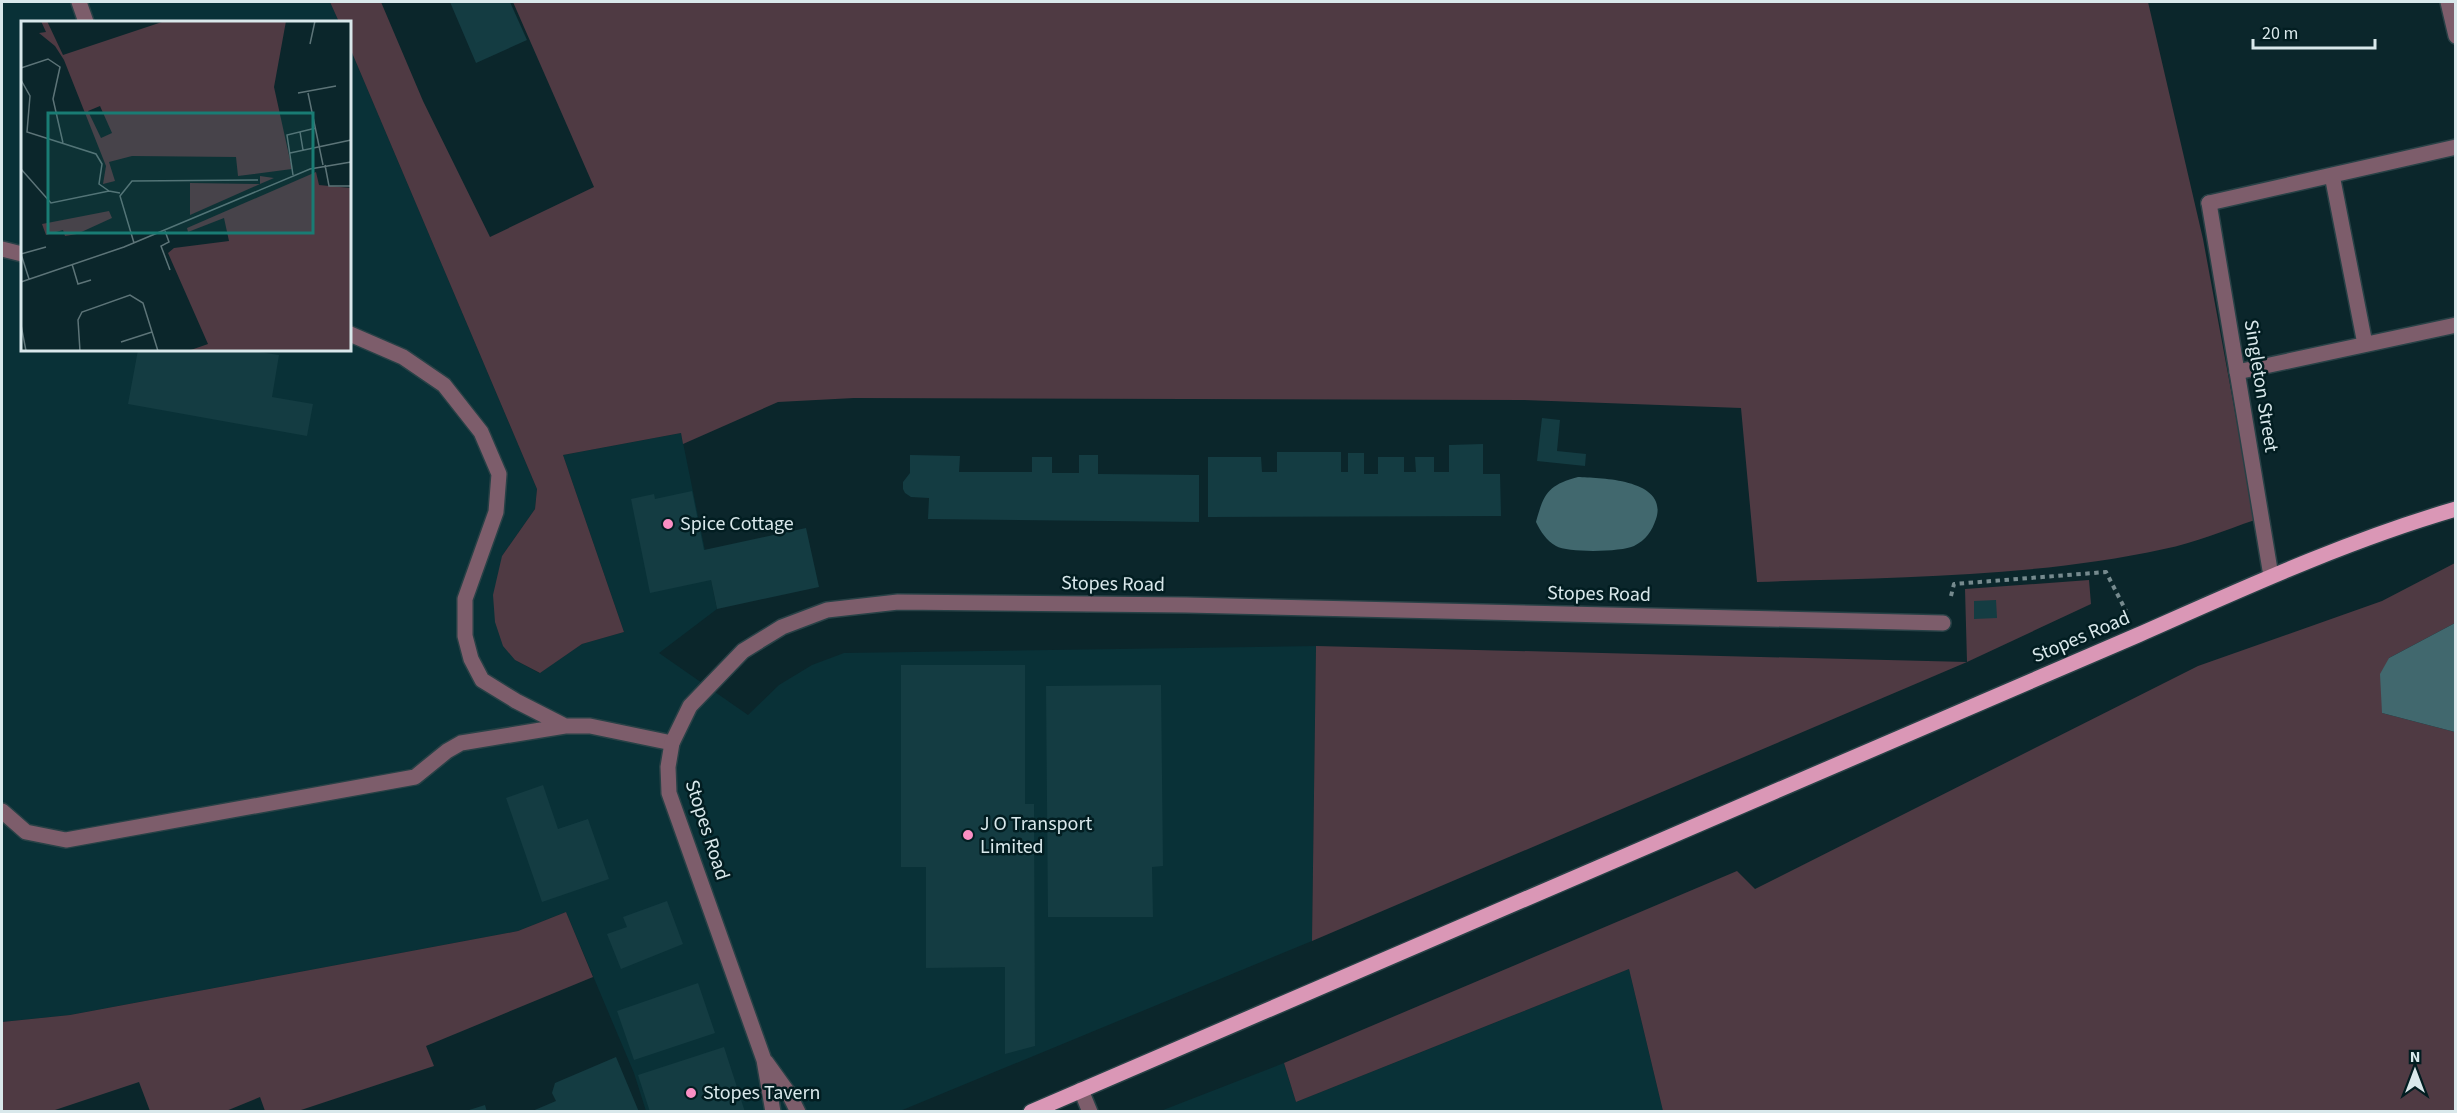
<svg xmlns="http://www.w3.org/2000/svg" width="2457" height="1113" viewBox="0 0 2457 1113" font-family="'Source Sans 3',sans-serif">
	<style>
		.built { fill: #093137 }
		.green { fill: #4f3a43 }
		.water { fill: #41686e }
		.building { fill: #143c42 }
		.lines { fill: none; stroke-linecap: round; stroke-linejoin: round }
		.lane-casing { stroke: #284146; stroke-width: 18 }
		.street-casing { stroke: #284146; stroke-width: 18 }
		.primary-casing { stroke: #284146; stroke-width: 18 }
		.path { stroke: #768a8e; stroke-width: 4; stroke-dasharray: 4.5 4.5; stroke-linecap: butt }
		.lane { stroke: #7d5d6b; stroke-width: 15 }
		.street { stroke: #7d5d6b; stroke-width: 15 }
		.primary { stroke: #da97b6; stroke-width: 15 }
		.poi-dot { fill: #fb8fc4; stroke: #021d21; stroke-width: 2 }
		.labels { text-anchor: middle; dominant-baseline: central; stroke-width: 5; stroke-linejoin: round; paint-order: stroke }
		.street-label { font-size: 20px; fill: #d9e8eb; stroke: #021d21 }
		.poi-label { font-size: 20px; fill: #d9e8eb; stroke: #021d21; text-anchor: start }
		.inset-road { fill: none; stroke: #5d7478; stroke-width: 1.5 }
		.view { fill: #197c74; fill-opacity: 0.15; stroke: #197c74; stroke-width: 3 }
		.inset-edge { fill: none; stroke: #d9e8eb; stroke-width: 3 }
	</style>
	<rect width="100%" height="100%" fill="#0b262b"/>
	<path class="built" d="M2 2H330L339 22H22V350H350V48L537 489 535 509 502 556 515 660 539 673 582 644 624 632 563 455 681 433 717 609 659 653 748 715 779 685 812 665 844 653 1316 646 1312 941 900 1111H646L634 1073 566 912 518 931 70 1015 2 1022Z
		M1629 969 1663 1111 1158 1112 1284 1063 1296 1102Z"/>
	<path class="green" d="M330 2H381L423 101 490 237 594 187 513 2H2148L2203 239 2255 520C2225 530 2195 543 2164 549 2031 578 1893 577 1757 582L1741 408 1524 400 854 398 778 402 683 444 681 433 563 455 624 632 582 644 540 673 515 660 503 646 495 622 493 595 502 556 535 509 537 489 350 48V22H339Z
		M2455 563V623L2389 658 2382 713 2455 732V1111H1663L1629 969 1296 1102 1284 1063 1737 871 1755 889 2198 666 2382 601Z
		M2089 580 2091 604 1967 662 1312 941 1316 646 1967 662 1965 589Z
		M566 912 593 977 426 1046 434 1066 298 1111H265L260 1097 226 1111H150L139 1082 52 1111H2V1022L70 1015 518 931Z"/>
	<path class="water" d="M1578 477C1600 478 1669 479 1656 519 1652 531 1646 540 1634 546 1622 552 1568 553 1556 546 1546 540 1541 532 1536 522 1544 492 1549 485 1578 477Z
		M2455 623V732L2382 713 2380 674 2389 658Z"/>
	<path class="building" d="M450 2H510L527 40 476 63Z
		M138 350H245L279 355 272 397 313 404 307 436 128 404Z
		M1542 418 1560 420 1557 451 1586 454 1585 466 1537 461Z
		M1483 444V474H1500L1501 516 1208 517V457H1261L1262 472H1277V452H1341V472H1348V453H1364V474H1378V457H1404V472H1416L1415 457H1434V472H1449V445Z
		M910 455 960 456 959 472H1032V457H1052V473H1079V455H1098V474L1199 475V522L928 519 929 498 911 497 905 493 903 489V482L910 473Z
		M692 491 704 550 806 528 819 587 717 609 711 580 650 593 631 499 654 494 655 499Z
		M1996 600 1997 618 1974 619V601Z
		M901 665H1025V804H1034L1035 1046 1005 1054V967L926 968V867H901Z
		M1161 685 1163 866 1152 867 1153 917H1048L1046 686Z
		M543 785 558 829 588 819 609 879 542 902 506 798Z
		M667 901 683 944 621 969 607 934 627 927 623 917Z
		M698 983 715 1033 634 1060 617 1011Z
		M724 1047 745 1112H650L638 1075Z
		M616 1057 639 1112H530L556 1101 552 1093 555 1083Z
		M485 1105 487 1112H466V1111Z"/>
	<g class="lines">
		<defs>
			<path id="lane" d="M79 2 86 22
				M2332 175 2365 344
				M2209 203 2456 147
				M2 249 22 254
				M350 334 403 357 444 385 481 432 499 474 496 512 465 599V636L471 659 482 680 516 701 565 726
				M2237 372 2456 325
				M2 811 26 832 66 840 415 777 447 751 461 743 565 726H590L672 743
				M1081 1090 1090 1112"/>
			<path id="street" d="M2448 2 2456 36
				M2209 203 2271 576
				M766 1062 789 1094 798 1112
				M773 1112 764 1060 669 793 668 767 672 743 690 706 743 651 782 627 827 610 898 602 1186 605 1943 623"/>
			<path id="primary" d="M1031 1112 2138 635C2242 589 2346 541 2456 509"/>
		</defs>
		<use href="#lane" class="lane-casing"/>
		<use href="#street" class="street-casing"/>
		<use href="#primary" class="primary-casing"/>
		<path class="path" d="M1951 596 1954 584 2106 572 2126 611"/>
		<use href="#lane" class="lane"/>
		<use href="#street" class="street"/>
		<use href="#primary" class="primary"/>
	</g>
	<g class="poi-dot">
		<circle cx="668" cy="524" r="6"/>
		<circle cx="968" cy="835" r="6"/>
		<circle cx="691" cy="1093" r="6"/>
	</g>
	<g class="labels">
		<g class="street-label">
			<text transform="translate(2261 386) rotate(81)">Singleton Street</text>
			<text transform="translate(1113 584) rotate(1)">Stopes Road</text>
			<text transform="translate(1599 594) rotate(1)">Stopes Road</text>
			<text transform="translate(2081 637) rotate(-23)">Stopes Road</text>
			<text transform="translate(707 830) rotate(72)">Stopes Road</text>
		</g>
		<g class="poi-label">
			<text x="680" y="524">Spice Cottage</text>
			<text x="980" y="824">J O Transport<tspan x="980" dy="23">Limited</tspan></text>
			<text x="703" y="1093">Stopes Tavern</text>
		</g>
	</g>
	<g transform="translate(21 21)">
		<rect width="330" height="330" fill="#0b262b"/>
		<path d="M20 0H26L42 34 144 0H265L253 66 271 148 217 155 215 136 111 135 88 141 94 160 82 163 85 145 43 39 34 25 18 12 25 11ZM79 85 91 112 80 117 67 90ZM295 151 298 164 330 167V330H167L187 323 147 232 153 227 208 220 203 197 167 211 166 207ZM239 155 253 157 239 163 169 194V162L239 163ZM88 190 91 197 56 213 44 215 42 209 25 214 21 203Z" fill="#4f3a43" fill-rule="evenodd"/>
		<path class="inset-road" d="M289 23 294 0M0 47 27 38 39 46 32 78 42 122M0 59 9 75 6 111 75 133 81 143 78 163 88 170M277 72 315 65M287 72 302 144M279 111 282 129M269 132 330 119M304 144 308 165H330M0 148 30 182 88 170 99 172M272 154 266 114 295 107M144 210 148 221 140 225 149 249M113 222 99 175 111 160 237 159M0 233 25 226M0 233 8 258M51 243 57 263 70 259M0 261 103 226 289 148 330 141M0 304 5 330M100 321 131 311M59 330 57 299 61 291 109 274 122 282 137 330"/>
		<path class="view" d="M27 92H292V212H27Z"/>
		<rect width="330" height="330" class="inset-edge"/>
	</g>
	<rect width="2457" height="1113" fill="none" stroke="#d9e8eb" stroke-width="6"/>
	<g transform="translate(2415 1071)" stroke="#021d21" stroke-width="4.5" paint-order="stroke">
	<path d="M0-4.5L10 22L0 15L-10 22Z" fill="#d9e8eb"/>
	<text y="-9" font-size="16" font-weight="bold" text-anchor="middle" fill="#d9e8eb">N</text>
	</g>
	<path d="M2253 39v9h122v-9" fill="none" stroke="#d9e8eb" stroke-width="3"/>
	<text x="2262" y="39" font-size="18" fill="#d9e8eb" stroke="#021d21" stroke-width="4.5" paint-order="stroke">20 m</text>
</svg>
